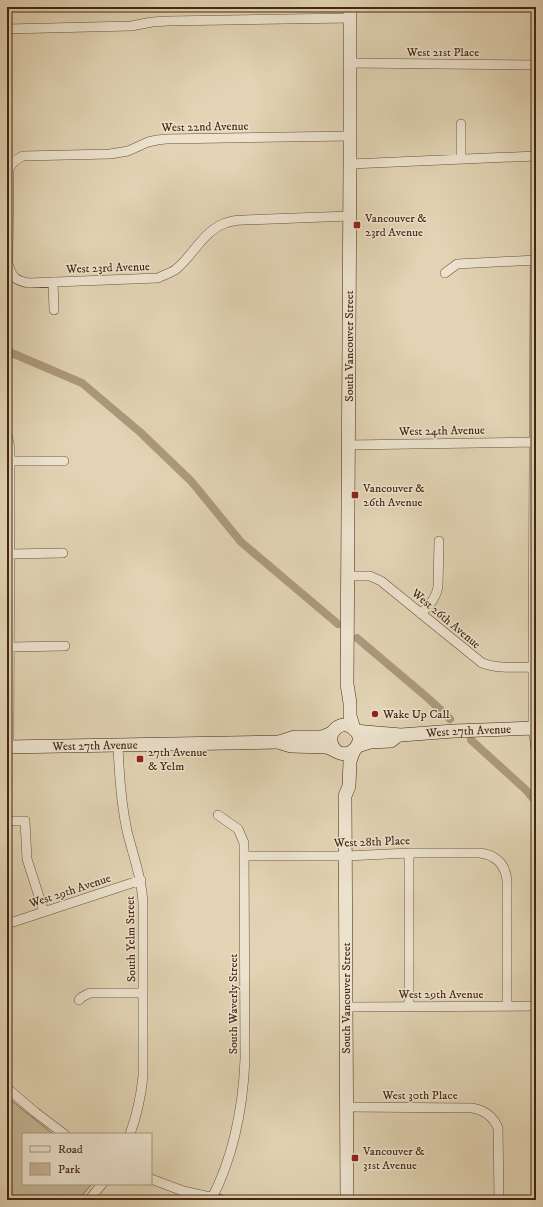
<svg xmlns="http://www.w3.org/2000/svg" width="543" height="1207" viewBox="0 0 543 1207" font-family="'IM FELL DW Pica',serif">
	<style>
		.green { fill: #c6b697; stroke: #856e54 }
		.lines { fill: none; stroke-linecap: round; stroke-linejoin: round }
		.canal { stroke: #ac987c; stroke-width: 8 }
		.street-casing { stroke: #6b513a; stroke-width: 10 }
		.secondary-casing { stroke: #442611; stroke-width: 14 }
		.street { stroke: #ece2ce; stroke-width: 9 }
		.secondary { stroke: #ece2ce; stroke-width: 13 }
		.poi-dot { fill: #8f2418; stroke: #ece2ce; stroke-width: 1.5 }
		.labels { text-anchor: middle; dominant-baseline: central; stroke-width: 3; stroke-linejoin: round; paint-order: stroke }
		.street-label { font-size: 12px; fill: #442611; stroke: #ece2ce }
		.poi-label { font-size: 12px; fill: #442611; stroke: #ece2ce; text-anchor: start }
	</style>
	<rect width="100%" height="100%" fill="#e1d3b3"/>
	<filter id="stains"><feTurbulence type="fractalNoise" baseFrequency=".005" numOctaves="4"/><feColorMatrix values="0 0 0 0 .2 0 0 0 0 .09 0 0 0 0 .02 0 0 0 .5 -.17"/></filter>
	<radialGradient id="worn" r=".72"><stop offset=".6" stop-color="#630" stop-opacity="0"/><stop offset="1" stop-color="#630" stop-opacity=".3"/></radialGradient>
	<path class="green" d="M7 1097 53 1134H23V1184H92L78 1200H7Z"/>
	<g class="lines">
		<path class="canal" d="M7 351 82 383 140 432 191 481 241 542 338 624
			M357 638 429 699 450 719
			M471 740 526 790 536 802"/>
		<defs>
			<path id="street" d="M7 29 131 26 152 22 168 21 350 18
				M350 63 536 65
				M461 124V158
				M350 164 536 156
				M350 216 244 220C237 220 230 221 223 224 202 233 192 257 175 270 170 273 164 275 158 278L29 283C16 281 11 277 8 263L9 169C12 162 16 159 23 156L110 154 128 151 148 142 157 140 166 139 350 136
				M535 260 533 667V728L536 749
				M445 273 457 264 536 260
				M53 282 54 310
				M7 434 10 448V461L9 747
				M349 445 536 442
				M10 461H64
				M10 554 63 553
				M347 576H370L381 581 482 663C498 669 516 667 533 667
				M421 614C429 605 436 599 438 587L439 541
				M9 647 65 646
				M118 745C119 774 121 803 127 831 133 855 142 879 143 904V1076C141 1096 137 1115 130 1134
				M7 821H25L27 859 44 912
				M409 853V1006
				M244 856H346L409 853H480C496 855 505 864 507 880V1006
				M7 924 141 880
				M79 1000 82 997 90 993H143
				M346 1007 536 1006
				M7 1088 35 1112 64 1134
				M347 1107 472 1108C484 1110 493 1116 498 1128L499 1200
				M151 1179 183 1191 223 1200
				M89 1200 102 1184
				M211 1200C234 1156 243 1108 245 1059L244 843 238 829 218 815"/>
			<g id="secondary">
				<path d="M350 7V164L347 684 350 703V716L354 729"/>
				<path id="s1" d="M356 731 365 732 401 735 454 731 536 728"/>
				<path d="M281 743 291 746 326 747C331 748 335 751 340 753 348 756 358 750 359 741 360 736 357 731 353 728 340 718 323 735 335 750"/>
				<path d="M357 746 370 742 391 741 396 737"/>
				<path id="s2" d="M7 747 279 742 295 737H322L332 733"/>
				<path d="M347 1200 345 796 349 786 350 761 354 750"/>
			</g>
		</defs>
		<use href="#street" class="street-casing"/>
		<use href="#secondary" class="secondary-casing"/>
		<use href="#street" class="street"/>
		<use href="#secondary" class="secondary"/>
	</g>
	<g class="poi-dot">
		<rect x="353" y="221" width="8" height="8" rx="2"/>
		<rect x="351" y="491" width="8" height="8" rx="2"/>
		<circle cx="375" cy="714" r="4"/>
		<rect x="136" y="755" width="8" height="8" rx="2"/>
		<rect x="351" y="1154" width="8" height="8" rx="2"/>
	</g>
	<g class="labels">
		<g class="street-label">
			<text x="443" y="52">West 21st Place</text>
			<text transform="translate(205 127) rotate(-1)">West 22nd Avenue</text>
			<text transform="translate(108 268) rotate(-2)">West 23rd Avenue</text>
			<text transform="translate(349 346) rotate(-90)">South Vancouver Street</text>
			<text transform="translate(442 431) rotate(-1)">West 24th Avenue</text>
			<text transform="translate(446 619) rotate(40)">West 26th Avenue</text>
			<text stroke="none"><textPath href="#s1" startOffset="113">West 27th Avenue</textPath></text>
			<text stroke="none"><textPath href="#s2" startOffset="88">West 27th Avenue</textPath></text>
			<text transform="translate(372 842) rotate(-2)">West 28th Place</text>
			<text transform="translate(70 891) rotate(-18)">West 29th Avenue</text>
			<text transform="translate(131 939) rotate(-91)">South Yelm Street</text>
			<text x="441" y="994">West 29th Avenue</text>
			<text transform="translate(346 998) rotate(-90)">South Vancouver Street</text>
			<text transform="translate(233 1004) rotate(-90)">South Waverly Street</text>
			<text x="420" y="1095">West 30th Place</text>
		</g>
		<g class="poi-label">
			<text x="365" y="218">Vancouver &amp;<tspan x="365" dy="14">23rd Avenue</tspan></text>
			<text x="363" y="488">Vancouver &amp;<tspan x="363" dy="14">26th Avenue</tspan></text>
			<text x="383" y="714">Wake Up Call</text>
			<text x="148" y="752">27th Avenue<tspan x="148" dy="14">&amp; Yelm</tspan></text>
			<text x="363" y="1151">Vancouver &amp;<tspan x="363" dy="14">31st Avenue</tspan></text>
		</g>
	</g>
	<rect width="543" height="1207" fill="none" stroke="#e1d3b3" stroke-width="24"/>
	<rect x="8" y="8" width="527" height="1191" fill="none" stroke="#442611" stroke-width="2"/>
	<rect x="12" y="12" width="519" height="1183" fill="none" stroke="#442611"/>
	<rect x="22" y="1133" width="130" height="52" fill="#ece2ce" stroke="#a99782"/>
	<rect x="30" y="1146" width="20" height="6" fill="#ece2ce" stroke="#a99782"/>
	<text x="58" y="1153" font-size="12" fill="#442611">Road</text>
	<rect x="30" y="1163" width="20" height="12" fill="#c6b697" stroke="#a99782"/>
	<text x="58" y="1173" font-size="12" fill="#442611">Park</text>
	<rect width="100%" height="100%" filter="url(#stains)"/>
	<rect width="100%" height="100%" fill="url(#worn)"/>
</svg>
